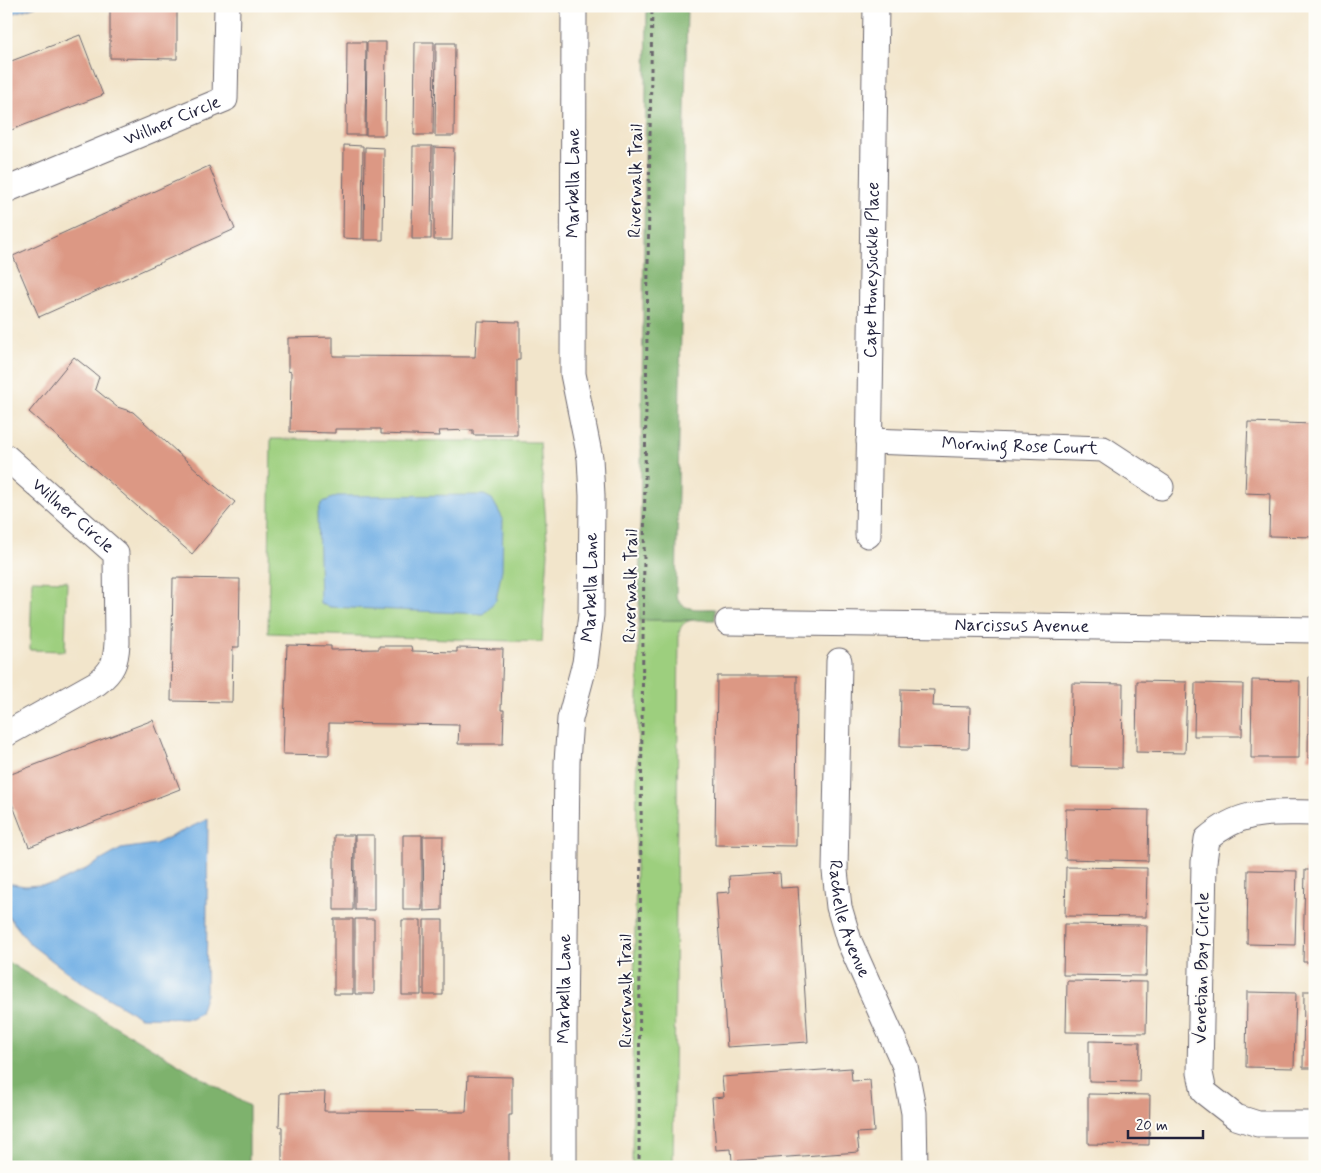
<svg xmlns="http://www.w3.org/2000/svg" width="1321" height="1173" viewBox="0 0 1321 1173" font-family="Mynerve,sans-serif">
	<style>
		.green { fill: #9dcf7e; stroke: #60785c }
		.forest { fill: #7eb26d; stroke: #506a54 }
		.water { fill: #71afe4; stroke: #4a6890 }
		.building { fill: #dc9884 }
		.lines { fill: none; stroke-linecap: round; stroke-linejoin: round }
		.minor-casing { stroke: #6b666d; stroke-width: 27 }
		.path { stroke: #6b666d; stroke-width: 3; stroke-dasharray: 4 4; stroke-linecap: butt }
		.minor { stroke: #fff; stroke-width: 25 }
		.labels { text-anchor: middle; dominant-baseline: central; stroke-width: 4; stroke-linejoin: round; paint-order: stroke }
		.street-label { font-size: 18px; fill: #22223b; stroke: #fdfcf7 }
	</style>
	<rect width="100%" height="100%" fill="#fdfcf7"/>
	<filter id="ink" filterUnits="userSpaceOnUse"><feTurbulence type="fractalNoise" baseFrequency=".02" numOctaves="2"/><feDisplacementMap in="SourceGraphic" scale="10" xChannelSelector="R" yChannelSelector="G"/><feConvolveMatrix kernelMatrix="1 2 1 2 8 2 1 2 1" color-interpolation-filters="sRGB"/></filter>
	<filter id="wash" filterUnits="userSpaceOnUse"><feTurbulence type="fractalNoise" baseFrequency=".0096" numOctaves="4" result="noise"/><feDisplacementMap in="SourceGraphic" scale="20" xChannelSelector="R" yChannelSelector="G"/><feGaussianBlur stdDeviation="1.12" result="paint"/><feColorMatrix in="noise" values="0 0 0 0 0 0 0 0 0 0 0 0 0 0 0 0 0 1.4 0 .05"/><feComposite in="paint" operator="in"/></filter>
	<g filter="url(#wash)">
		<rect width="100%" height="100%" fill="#f2e5cb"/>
		<path class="green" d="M271 439 540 442 548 553 542 642 268 633Z
			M32 580 67 581 65 651 30 650Z
			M639 620H694C685 621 681 624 679 633L673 1167H632Z"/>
		<path class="forest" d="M647 6H687L676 595C681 613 700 608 715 609V620H639Z
			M6 961 249 1106V1167H6Z"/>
		<path class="water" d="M6 6H36L6 16Z
			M484 495 492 499 503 519 502 569 496 600 483 614 330 607 320 604 318 512 321 503 337 496Z
			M208 819 206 994 200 1013 191 1018 140 1017 81 982 31 945 6 913V883L25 886 55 884 84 870 121 849 155 844Z"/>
		<g id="blocks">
			<path class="building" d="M110 6H177V59L110 58Z
				M80 35 103 95 6 132V63Z
				M347 42H366L365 135H346Z
				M367 42H386L385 135H366Z
				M415 42H434L433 135H414Z
				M436 43H455L454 136H435Z
				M344 145 363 146 362 239 343 238Z
				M413 146H432L431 239H412Z
				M365 147 384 148 383 240H364Z
				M434 147 454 148 452 240H434Z
				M209 166 235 229 39 317 13 256Z
				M477 321 520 322V360H517V435H473V430L439 431 440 436 381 434V429H335V433L290 432 291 372 288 371V338L333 337V356L475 357Z
				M74 357 99 377 95 389 117 407 133 412 210 482 235 502 192 554 29 412Z
				M1248 422 1315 424V537L1269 536 1270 494 1245 493Z
				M173 578 240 579 239 647H233L232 702 171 701Z
				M287 645 331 646V650L379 649V646H411L412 651 457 652V648L503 649 501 710H504L503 744H458L459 725 329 723V755L283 754Z
				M717 676H797L796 846 715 845Z
				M1309 677H1315V758H1308Z
				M1252 680 1300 681 1299 758H1251Z
				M1137 681 1187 682 1185 753 1136 752Z
				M1072 683 1123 684 1122 768 1071 767Z
				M1195 683 1243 684 1242 736H1194Z
				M901 689 934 690 933 706 970 707 969 748 900 747Z
				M153 720 180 789 29 847 6 788V776Z
				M1066 809 1149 810 1148 861 1065 859Z
				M334 835H354L353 910H334Z
				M355 835H374V910H355Z
				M403 835H422V910H403Z
				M423 836H443L442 910 424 911Z
				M1066 867 1147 868 1146 917 1065 916Z
				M1248 870 1297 871 1295 945 1247 944Z
				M1305 870H1315V962H1303Z
				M780 873 781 888 798 887 808 1042 727 1047 716 893 730 892 729 876Z
				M334 919H353V994H334Z
				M355 919H374V994H355Z
				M402 920H421V995H402Z
				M424 920H443V995H424Z
				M1064 924 1147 925 1146 976 1063 975Z
				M1067 981 1147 982 1146 1033 1066 1032Z
				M1304 991H1315V1068H1303Z
				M1247 992 1296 993 1294 1068 1246 1067Z
				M1089 1041 1140 1042 1139 1082 1089 1081Z
				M851 1068 852 1081 870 1080 874 1132 857 1133 859 1152 732 1161 731 1149 716 1150 712 1098 724 1097 722 1077Z
				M468 1076 512 1077V1115H509V1167H282V1127L279 1126 280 1093 325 1092 324 1111 466 1112Z
				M1088 1094 1150 1095 1149 1145 1088 1144Z"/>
		</g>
	</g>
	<g filter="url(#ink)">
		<use href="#blocks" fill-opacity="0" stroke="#6b666d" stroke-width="1"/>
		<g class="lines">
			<defs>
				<g id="minor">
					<path id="s1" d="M6 190 225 99 227 6"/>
					<path id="s2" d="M869 441 1103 449 1161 487"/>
					<path id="s3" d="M6 457 116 554 117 643C116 662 113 671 97 683L6 734"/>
					<path id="s4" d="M868 535 876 6"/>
					<path id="s5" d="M728 622 1315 630"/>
					<path id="s6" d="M839 661 835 871 839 907 849 941 905 1066 914 1113 915 1167"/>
					<path d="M1315 813C1271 813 1243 808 1207 839L1204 862 1200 1073 1204 1092 1236 1117 1258 1124H1315"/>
					<path id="s7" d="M564 1167V1030L567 762 570 719 585 663 591 615 592 496 590 458 573 374 574 6"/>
				</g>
			</defs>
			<use href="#minor" class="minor-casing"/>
			<path class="path" d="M639 1167C640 780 646 393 652 6"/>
			<use href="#minor" class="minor"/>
		</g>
	</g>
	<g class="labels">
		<g class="street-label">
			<text stroke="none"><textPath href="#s1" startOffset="180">Willner Circle</textPath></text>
			<text transform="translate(636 181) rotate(-89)">Riverwalk Trail</text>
			<text stroke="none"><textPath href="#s7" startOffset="988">Marbella Lane</textPath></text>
			<text stroke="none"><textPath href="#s4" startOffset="265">Cape Honeysuckle Place</textPath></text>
			<text stroke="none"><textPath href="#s2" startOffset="151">Morning Rose Court</textPath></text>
			<text stroke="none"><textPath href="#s3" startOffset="89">Willner Circle</textPath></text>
			<text transform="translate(631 586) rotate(-89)">Riverwalk Trail</text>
			<text stroke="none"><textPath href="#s7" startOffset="582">Marbella Lane</textPath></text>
			<text stroke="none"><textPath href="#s5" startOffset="294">Narcissus Avenue</textPath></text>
			<text stroke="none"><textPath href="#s6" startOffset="260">Rachelle Avenue</textPath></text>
			<text transform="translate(1202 968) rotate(-89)">Venetian Bay Circle</text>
			<text stroke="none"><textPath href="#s7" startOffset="178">Marbella Lane</textPath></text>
			<text transform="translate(626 991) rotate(-90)">Riverwalk Trail</text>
		</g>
	</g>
	<rect width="1321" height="1173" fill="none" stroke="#fdfcf7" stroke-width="25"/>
	<path d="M1128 1130v8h75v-8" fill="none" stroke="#22223b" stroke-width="2.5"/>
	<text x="1136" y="1130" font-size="15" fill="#22223b" stroke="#fdfcf7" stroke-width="4" paint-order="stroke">20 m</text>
</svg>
